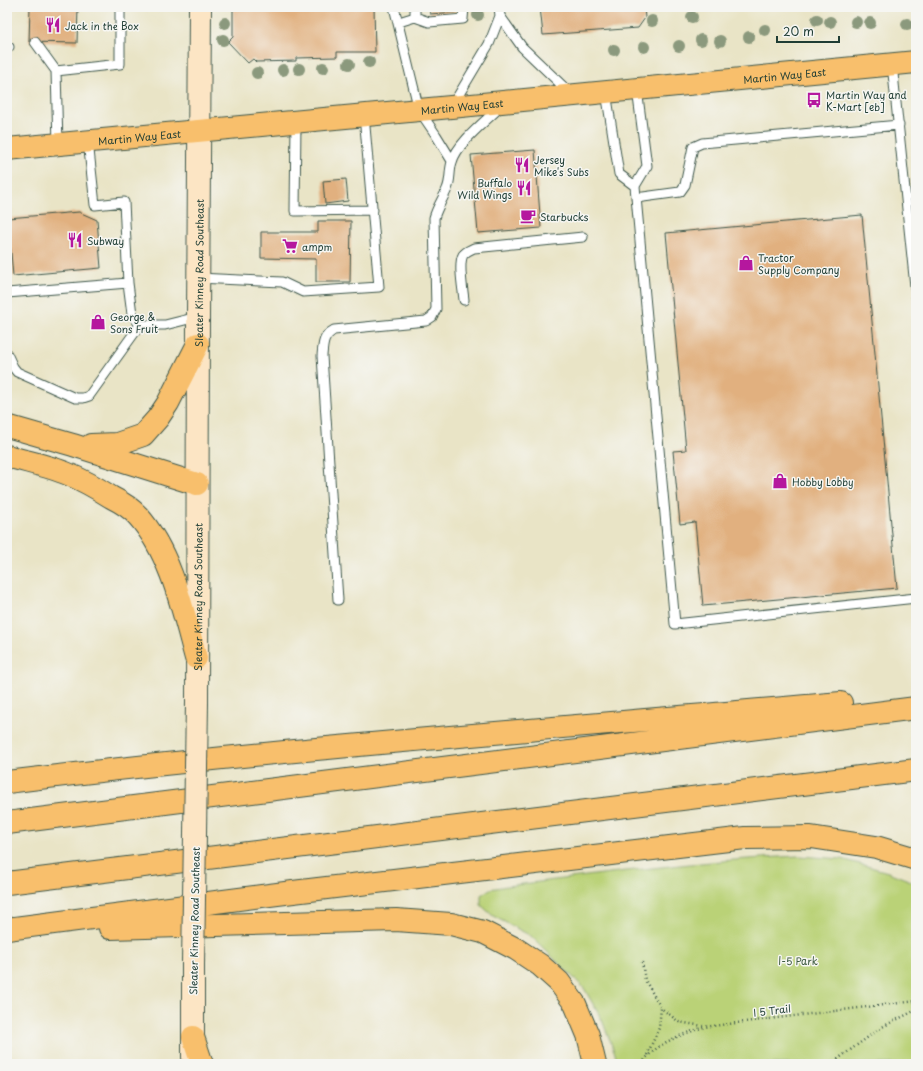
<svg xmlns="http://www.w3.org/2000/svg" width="923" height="1071" viewBox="0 0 923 1071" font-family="'Playpen Sans',sans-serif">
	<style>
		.green { fill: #bad277; stroke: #6c8856 }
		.building { fill: #e1b07f }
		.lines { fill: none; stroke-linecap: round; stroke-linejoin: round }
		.lane-casing { stroke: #3d564a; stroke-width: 11 }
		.secondary-casing { stroke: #3d564a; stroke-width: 24 }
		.primary-casing { stroke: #3d564a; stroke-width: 24 }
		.highway-casing { stroke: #3d564a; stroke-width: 24 }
		.path { stroke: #3d564a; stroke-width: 2.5; stroke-dasharray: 1 3; stroke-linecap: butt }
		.lane { stroke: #fff; stroke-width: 9 }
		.secondary { stroke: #fce5c4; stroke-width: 22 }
		.primary { stroke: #f8bf6c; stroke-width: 22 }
		.highway { stroke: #f8bf6c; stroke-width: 22 }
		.secondary-bridge-casing { stroke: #3d564a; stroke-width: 24; stroke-linecap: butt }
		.secondary-bridge { stroke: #fce5c4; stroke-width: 22 }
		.tree { fill: #8b997d }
		.labels { text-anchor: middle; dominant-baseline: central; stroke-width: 3; stroke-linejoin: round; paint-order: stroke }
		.poi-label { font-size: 10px; fill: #1f3d34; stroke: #f6f6f2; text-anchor: start }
		.street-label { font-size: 10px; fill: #1f3d34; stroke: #f6f6f2 }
		.park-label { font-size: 10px; fill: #3e5b41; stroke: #f6f6f2 }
	</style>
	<rect width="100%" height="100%" fill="#f6f6f2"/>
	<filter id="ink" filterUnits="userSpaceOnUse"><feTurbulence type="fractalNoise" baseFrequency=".025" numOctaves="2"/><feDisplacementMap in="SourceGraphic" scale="8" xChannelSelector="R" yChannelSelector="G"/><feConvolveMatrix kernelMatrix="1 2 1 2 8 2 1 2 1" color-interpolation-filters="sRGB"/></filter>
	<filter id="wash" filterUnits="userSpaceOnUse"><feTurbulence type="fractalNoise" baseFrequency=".012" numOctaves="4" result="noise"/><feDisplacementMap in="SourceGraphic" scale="16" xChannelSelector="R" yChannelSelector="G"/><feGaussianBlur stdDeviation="0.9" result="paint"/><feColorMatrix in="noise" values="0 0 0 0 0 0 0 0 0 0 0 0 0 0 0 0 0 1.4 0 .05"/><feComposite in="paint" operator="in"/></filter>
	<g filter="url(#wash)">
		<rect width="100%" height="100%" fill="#e9e4c6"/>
		<path class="green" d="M799 856 842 859 888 872 916 883V1064H616V1056L602 1020 584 988 531 936 493 916 481 905V895L490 889 507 886C604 874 701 860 799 856Z"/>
		<g id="blocks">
			<path class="building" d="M30 7H78L77 43 29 42Z
				M233 7H374L375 52H337V57L296 58V61L256 62 253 59 248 63 228 42 233 37Z
				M429 7H455L456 12 430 14Z
				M540 7H644L645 18 638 28 543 35Z
				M535 150 541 228 478 233 471 155Z
				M346 179 348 201 325 204 323 181Z
				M79 212 97 220 101 268 13 276 8 218Z
				M862 215 897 588 703 606 695 522 680 524 673 451 686 450 666 233Z
				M318 221H351L350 282H316V259L261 258V232H318Z"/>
		</g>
	</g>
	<g filter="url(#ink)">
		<use href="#blocks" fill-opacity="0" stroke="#3d564a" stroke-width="1"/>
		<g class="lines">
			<defs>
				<path id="lane" d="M394 7 419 110 436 135 452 161
					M500 16 522 47 570 93
					M415 17 429 22 463 19 464 7
					M399 22 415 17V7
					M35 42 56 71 58 144
					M7 47H9
					M892 64 916 296
					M56 71 120 64V7
					M606 92 619 174 635 186 647 166 637 89
					M452 106 489 44 500 16 499 7
					M296 122 295 211 373 210
					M635 186 675 624 916 598
					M636 198 680 192 685 185 693 147 702 143 899 125
					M198 278 282 282 303 292 379 287 364 115
					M128 283 132 314 140 325
					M7 293 128 283 124 202 95 205 88 141
					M464 300C463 289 458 264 463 255 466 251 470 250 474 248L583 237
					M140 325H165L197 317
					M7 354 13 367 17 372 75 398H83L89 396 140 325
					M338 600 322 356C323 344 323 336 334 330L426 321 432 317 436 309 434 218C437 207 443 199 447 189 451 180 449 171 452 162 457 143 487 120 501 106"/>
				<g id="secondary">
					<path id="s1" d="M197 702 198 317 200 7"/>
					<path d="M193 965V1057"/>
				</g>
				<g id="primary">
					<path id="s2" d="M7 149 451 107 916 62"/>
				</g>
				<path id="highway" d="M7 426 73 445 197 484
					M91 445 117 444 143 435 158 418 168 403 198 344
					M7 456C27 462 49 466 68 474 83 480 97 488 111 497 121 502 131 508 138 516 171 553 183 611 196 658
					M7 782C284 748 563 728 841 703
					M7 823 916 708
					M7 883 916 770
					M110 928 396 920 451 924 483 932 516 949 540 965 559 982 575 1004 588 1035 595 1064
					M7 929 293 892 745 838 811 837 876 847 916 859
					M193 1037 202 1064"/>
			</defs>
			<use href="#lane" class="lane-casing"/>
			<use href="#secondary" class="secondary-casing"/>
			<use href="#primary" class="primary-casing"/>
			<use href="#highway" class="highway-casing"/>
			<path class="path" d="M642 962 645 980 661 1008
				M647 1055 659 1028 661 1008 679 1022 703 1026
				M642 1064C655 1043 681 1035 704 1027L916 1001
				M831 1064 882 1027 916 1010"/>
			<use href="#lane" class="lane"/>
			<use href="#secondary" class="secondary"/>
			<use href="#primary" class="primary"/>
			<use href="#highway" class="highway"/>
			<defs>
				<path id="secondary-bridge" d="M193 965 197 702"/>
			</defs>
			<use href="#secondary-bridge" class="secondary-bridge-casing"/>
			<use href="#secondary-bridge" class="secondary-bridge"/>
		</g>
		<g class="tree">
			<circle cx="478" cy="15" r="6"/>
			<circle cx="692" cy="17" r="6"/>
			<circle cx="817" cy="20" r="6"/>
			<circle cx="652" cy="21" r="6"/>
			<circle cx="830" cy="22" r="6"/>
			<circle cx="856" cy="22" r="6"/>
			<circle cx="225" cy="23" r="6"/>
			<circle cx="870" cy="23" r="6"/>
			<circle cx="907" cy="24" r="6"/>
			<circle cx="765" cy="30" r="6"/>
			<circle cx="749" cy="37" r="6"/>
			<circle cx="223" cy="40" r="6"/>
			<circle cx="701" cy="40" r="6"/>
			<circle cx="720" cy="41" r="6"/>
			<circle cx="679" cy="46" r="6"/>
			<circle cx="644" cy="47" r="6"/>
			<circle cx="614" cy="50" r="6"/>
			<circle cx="369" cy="62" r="6"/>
			<circle cx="349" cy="64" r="6"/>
			<circle cx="323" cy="68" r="6"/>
			<circle cx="299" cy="69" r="6"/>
			<circle cx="283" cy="70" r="6"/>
			<circle cx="257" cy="73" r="6"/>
		</g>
	</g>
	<defs>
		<symbol id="restaurant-bare" viewBox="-9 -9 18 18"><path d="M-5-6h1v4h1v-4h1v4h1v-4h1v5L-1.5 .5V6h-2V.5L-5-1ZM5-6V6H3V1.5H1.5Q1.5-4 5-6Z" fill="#b5179e" stroke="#f6f6f2" stroke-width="2.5" paint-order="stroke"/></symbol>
		<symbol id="bus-bare" viewBox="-9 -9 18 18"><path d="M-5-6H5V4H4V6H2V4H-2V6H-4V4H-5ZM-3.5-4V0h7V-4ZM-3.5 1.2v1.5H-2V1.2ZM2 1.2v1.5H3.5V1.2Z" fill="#b5179e" stroke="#f6f6f2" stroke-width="2.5" paint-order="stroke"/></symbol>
		<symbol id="cafe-bare" viewBox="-9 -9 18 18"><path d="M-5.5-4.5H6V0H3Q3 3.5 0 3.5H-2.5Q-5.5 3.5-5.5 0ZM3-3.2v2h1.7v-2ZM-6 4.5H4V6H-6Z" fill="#b5179e" stroke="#f6f6f2" stroke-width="2.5" paint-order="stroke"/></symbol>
		<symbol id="supermarket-bare" viewBox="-9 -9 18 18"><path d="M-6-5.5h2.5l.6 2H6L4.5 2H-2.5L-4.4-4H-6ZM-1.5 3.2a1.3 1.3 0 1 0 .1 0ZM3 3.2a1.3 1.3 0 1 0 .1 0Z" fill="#b5179e" stroke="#f6f6f2" stroke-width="2.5" paint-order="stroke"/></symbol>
		<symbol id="shop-bare" viewBox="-9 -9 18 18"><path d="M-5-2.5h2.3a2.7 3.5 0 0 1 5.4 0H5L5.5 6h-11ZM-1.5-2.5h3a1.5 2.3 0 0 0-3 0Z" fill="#b5179e" stroke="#f6f6f2" stroke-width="2.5" paint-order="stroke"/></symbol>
	</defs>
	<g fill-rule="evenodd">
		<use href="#restaurant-bare" x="42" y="14" width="22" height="22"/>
		<use href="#bus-bare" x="803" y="89" width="22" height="22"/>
		<use href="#restaurant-bare" x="511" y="154" width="22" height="22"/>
		<use href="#restaurant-bare" x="513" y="177" width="22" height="22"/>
		<use href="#cafe-bare" x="517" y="205" width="22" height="22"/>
		<use href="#restaurant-bare" x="64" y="229" width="22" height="22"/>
		<use href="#supermarket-bare" x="279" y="235" width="22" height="22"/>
		<use href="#shop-bare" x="735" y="252" width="22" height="22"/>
		<use href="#shop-bare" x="87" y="311" width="22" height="22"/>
		<use href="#shop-bare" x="769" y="470" width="22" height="22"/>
	</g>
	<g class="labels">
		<g class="poi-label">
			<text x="65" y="25">Jack in the Box</text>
			<text x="826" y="94">Martin Way and<tspan x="826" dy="12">K-Mart [eb]</tspan></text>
			<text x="534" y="159">Jersey<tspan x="534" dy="12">Mike's Subs</tspan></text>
			<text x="512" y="182" text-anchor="end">Buffalo<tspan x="512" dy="12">Wild Wings</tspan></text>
			<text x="540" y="216">Starbucks</text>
			<text x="87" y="240">Subway</text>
			<text x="302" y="246">ampm</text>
			<text x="758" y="257">Tractor<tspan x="758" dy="12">Supply Company</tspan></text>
			<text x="110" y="316">George &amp;<tspan x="110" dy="12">Sons Fruit</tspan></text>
			<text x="792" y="481">Hobby Lobby</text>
		</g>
		<g class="street-label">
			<text stroke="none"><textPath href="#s2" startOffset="781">Martin Way East</textPath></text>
			<text stroke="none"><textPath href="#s2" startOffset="457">Martin Way East</textPath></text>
			<text stroke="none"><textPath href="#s2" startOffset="133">Martin Way East</textPath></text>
			<text stroke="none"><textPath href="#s1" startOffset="429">Sleater Kinney Road Southeast</textPath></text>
			<text stroke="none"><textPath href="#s1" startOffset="105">Sleater Kinney Road Southeast</textPath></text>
			<text transform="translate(194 921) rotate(-89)">Sleater Kinney Road Southeast</text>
			<text transform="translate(772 1010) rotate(-7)">I 5 Trail</text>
		</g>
		<g class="park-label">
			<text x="798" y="960">I-5 Park</text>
		</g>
	</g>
	<rect width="923" height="1071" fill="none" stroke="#f6f6f2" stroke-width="24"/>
	<path d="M777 36v6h62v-6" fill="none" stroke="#1f3d34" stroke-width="2"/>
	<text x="783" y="36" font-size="12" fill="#1f3d34" stroke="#f6f6f2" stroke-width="3" paint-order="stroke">20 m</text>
</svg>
